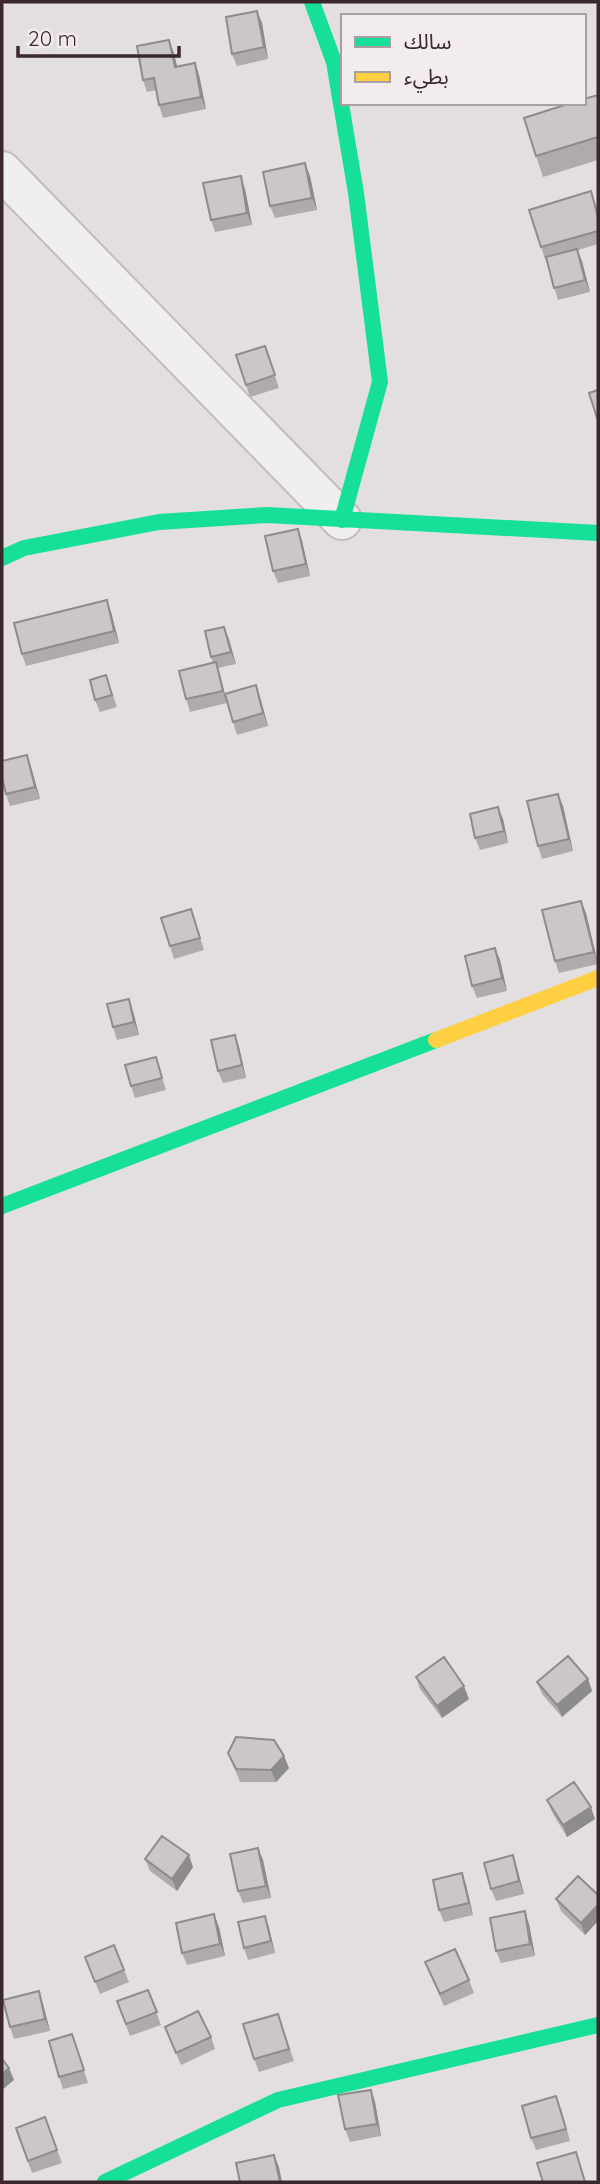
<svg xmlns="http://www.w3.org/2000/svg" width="600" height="2184" viewBox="0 0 600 2184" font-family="Quicksand,'Noto Sans Arabic',sans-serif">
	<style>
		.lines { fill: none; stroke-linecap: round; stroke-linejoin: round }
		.street-casing { stroke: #c0bcbd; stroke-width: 42 }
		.street { stroke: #f0eeee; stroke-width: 38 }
		.fast { stroke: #16e098; stroke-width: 16 }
		.slow { stroke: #ffcf43; stroke-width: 16 }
		.wall { fill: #afabac }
		.shaded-wall { fill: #8e8b8c }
		.building { fill: #cbc7c8; stroke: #8e8b8c; stroke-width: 2 }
	</style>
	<rect width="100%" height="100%" fill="#e3dfe0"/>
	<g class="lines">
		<defs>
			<path id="street" d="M2 171 342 520"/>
		</defs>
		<use href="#street" class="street-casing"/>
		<use href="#street" class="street"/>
		<path class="fast" d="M312 2 334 62 356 193 380 382 342 520
			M2 558 24 548 159 522 267 515 598 533
			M2 1206 436 1040
			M105 2182 278 2100 598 2025"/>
		<path class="slow" d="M436 1040 598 978"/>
	</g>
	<path class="wall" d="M257 11 262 23 268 59 237 66 232 54Z
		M169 40 177 66 195 63 199 75 206 109 163 118 159 105 156 90 147 92 143 80Z
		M598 95V160L543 177 536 156Z
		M310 176 317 210 275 218 270 206Z
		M245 189 252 225 215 232 211 220Z
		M591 191 598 214V244L578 250 590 292 558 300 546 259H545L541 247Z
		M265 346 279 388 250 397 246 385Z
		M298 529 302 541 310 576 278 583 273 571Z
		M111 612 119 643 26 666 22 654Z
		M224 627 236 664 218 668 227 703 190 712 186 699 213 663 211 657Z
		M106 675 117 707 100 712 95 700Z
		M256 685 268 726 237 735 233 722Z
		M27 755 31 767 40 799 10 806 6 794Z
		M558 794 563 806 573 851 542 859 538 846Z
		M503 819 508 843 480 850 475 838Z
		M191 909 204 950 174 959 170 946Z
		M586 913 598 964 559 973 555 961Z
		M495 948 500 960 507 991 477 998 472 986Z
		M133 1011 139 1035 117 1040 113 1027Z
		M235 1035 239 1047 246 1078 223 1083 218 1071Z
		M156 1057 166 1090 135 1098 131 1086Z
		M416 1677 469 1699 442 1718 420 1689Z
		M588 1679 592 1691 562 1717 542 1694 537 1682Z
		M228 1753 289 1768 276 1782H240Z
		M547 1800 595 1819 567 1837 552 1812Z
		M258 1848 263 1860 271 1898 243 1903 238 1891Z
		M145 1859 193 1867 177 1891 150 1871Z
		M517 1868 524 1894 496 1901 491 1889Z
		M466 1885 473 1915 444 1922 439 1910Z
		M598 1895V1921L585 1935 561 1911 556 1899Z
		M265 1916 269 1928 275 1953 248 1960 244 1948Z
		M529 1924 535 1956 501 1963 496 1951Z
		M219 1927 225 1956 187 1965 182 1953Z
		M85 1957 124 1970 129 1982 100 1994Z
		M425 1962 469 1980 474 1993 444 2006Z
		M148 1990 161 2025 130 2036 117 2001Z
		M39 1991 43 2004 50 2031 14 2039 10 2027Z
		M278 2014 294 2061 259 2072 254 2059Z
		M165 2027 211 2037 215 2049 181 2065Z
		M72 2034 88 2083 63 2089 59 2077Z
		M371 2090 375 2102 381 2136 350 2142 345 2129Z
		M561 2108 570 2141 536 2150 531 2138Z
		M45 2117 62 2163 32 2173 16 2128Z"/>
	<path class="shaded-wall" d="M257 11 262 23 268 59 264 47Z
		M169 40 174 53 180 79 175 67Z
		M195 63 199 75 206 109 201 97Z
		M305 163 310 176 317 210 312 198Z
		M241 176 245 189 252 225 247 213Z
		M577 249 582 261 590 292 585 280Z
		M298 529 302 541 310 576 306 564Z
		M107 600 111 612 119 643 114 631Z
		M224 627 229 639 236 664 231 652Z
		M216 662 220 674 227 703 223 691Z
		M256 685 260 697 268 726 263 713Z
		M27 755 31 767 40 799 35 787Z
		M558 794 563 806 573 851 569 839Z
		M498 807 503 819 508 843 504 831Z
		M581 901 586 913 598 964 594 952Z
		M495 948 500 960 507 991 502 978Z
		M129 999 133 1011 139 1035 134 1022Z
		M235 1035 239 1047 246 1078 242 1065Z
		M588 1679 592 1691 562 1717 557 1705Z
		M464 1686 469 1699 442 1718 437 1706Z
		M284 1756 289 1768 276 1782 271 1770Z
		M591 1807 595 1819 567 1837 563 1825Z
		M258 1848 263 1860 271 1898 266 1886Z
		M189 1855 193 1867 177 1891 172 1879Z
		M513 1855 517 1868 524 1894 519 1881Z
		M462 1873 466 1885 473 1915 469 1903Z
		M598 1905V1921L585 1935 581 1923Z
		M525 1911 529 1924 535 1956 530 1944Z
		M214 1914 219 1927 225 1956 220 1944Z
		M265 1916 269 1928 275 1953 271 1941Z
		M39 1991 43 2004 50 2031 45 2019Z
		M9 2068 14 2080 2 2090V2074Z
		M371 2090 375 2102 381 2136 377 2124Z
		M274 2155 279 2167 282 2182H280Z"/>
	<path class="building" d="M257 11 264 47 232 54 226 17Z
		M169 40 175 67 195 63 201 97 159 105 154 78 143 80 137 46Z
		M598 95V137L536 156 524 118 571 103H584V99Z
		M305 163 312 198 270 206 263 172Z
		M241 176 247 213 211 220 203 183Z
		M591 191 598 217V231L541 247 529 210Z
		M577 249 585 280 554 288 546 257Z
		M265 346 275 375 246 385 236 355Z
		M598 390V421L589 393Z
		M298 529 306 564 273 571 265 536Z
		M107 600 114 631 22 654 14 623Z
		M224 627 231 652 211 657 205 631Z
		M216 662 223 691 186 699 179 671Z
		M106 675 112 695 95 700 90 680Z
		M256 685 263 713 233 722 225 694Z
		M27 755 35 787 6 794 2 778V761Z
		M558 794 569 839 538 846 527 801Z
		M498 807 504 831 475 838 470 814Z
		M581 901 594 952 555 961 542 910Z
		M191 909 200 938 170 946 161 918Z
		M495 948 502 978 472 986 465 956Z
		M129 999 134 1022 113 1027 107 1004Z
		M235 1035 242 1065 218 1071 211 1040Z
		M156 1057 162 1078 131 1086 125 1065Z
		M568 1656 588 1679 557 1705 537 1682Z
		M444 1657 464 1686 437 1706 416 1677Z
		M236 1737 274 1740 284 1756 271 1770 236 1769 228 1753Z
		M574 1782 591 1807 563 1825 547 1800Z
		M162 1836 189 1855 172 1879 145 1859Z
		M258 1848 266 1886 238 1891 230 1854Z
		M513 1855 519 1881 491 1889 484 1863Z
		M462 1873 469 1903 439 1910 433 1880Z
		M578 1876 598 1895V1905L581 1923 556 1899Z
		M525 1911 530 1944 496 1951 490 1918Z
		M214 1914 220 1944 182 1953 176 1923Z
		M265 1916 271 1941 244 1948 238 1922Z
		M114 1945 124 1970 95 1982 85 1957Z
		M455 1949 469 1980 440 1994 425 1962Z
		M148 1990 157 2012 126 2024 117 2001Z
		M39 1991 45 2019 10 2027 3 2000Z
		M198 2011 211 2037 176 2053 165 2027Z
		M278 2014 289 2049 254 2059 243 2024Z
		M72 2034 84 2070 59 2077 49 2041Z
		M2 2059 9 2068 2 2074Z
		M371 2090 377 2124 345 2129 338 2095Z
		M556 2096 566 2129 531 2138 522 2106Z
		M45 2117 57 2150 28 2161 16 2128Z
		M576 2152 585 2182H543L537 2163Z
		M274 2155 280 2182H240L236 2163Z"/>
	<rect width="600" height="2184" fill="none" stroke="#3a282d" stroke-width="7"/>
	<rect x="341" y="14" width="245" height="91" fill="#f3ecee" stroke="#a99ea1" stroke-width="2"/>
	<rect x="355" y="37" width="35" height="10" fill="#16e098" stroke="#a99ea1" stroke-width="2"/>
	<text x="404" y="49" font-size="21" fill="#3a282d">سالك</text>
	<rect x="355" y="72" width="35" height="10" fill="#ffcf43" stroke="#a99ea1" stroke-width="2"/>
	<text x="404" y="84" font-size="21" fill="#3a282d">بطيء</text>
	<path d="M18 46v10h161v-10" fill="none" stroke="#3a282d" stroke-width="3.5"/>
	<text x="28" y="46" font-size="21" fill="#3a282d" stroke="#f3ecee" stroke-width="5" paint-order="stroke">20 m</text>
</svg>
